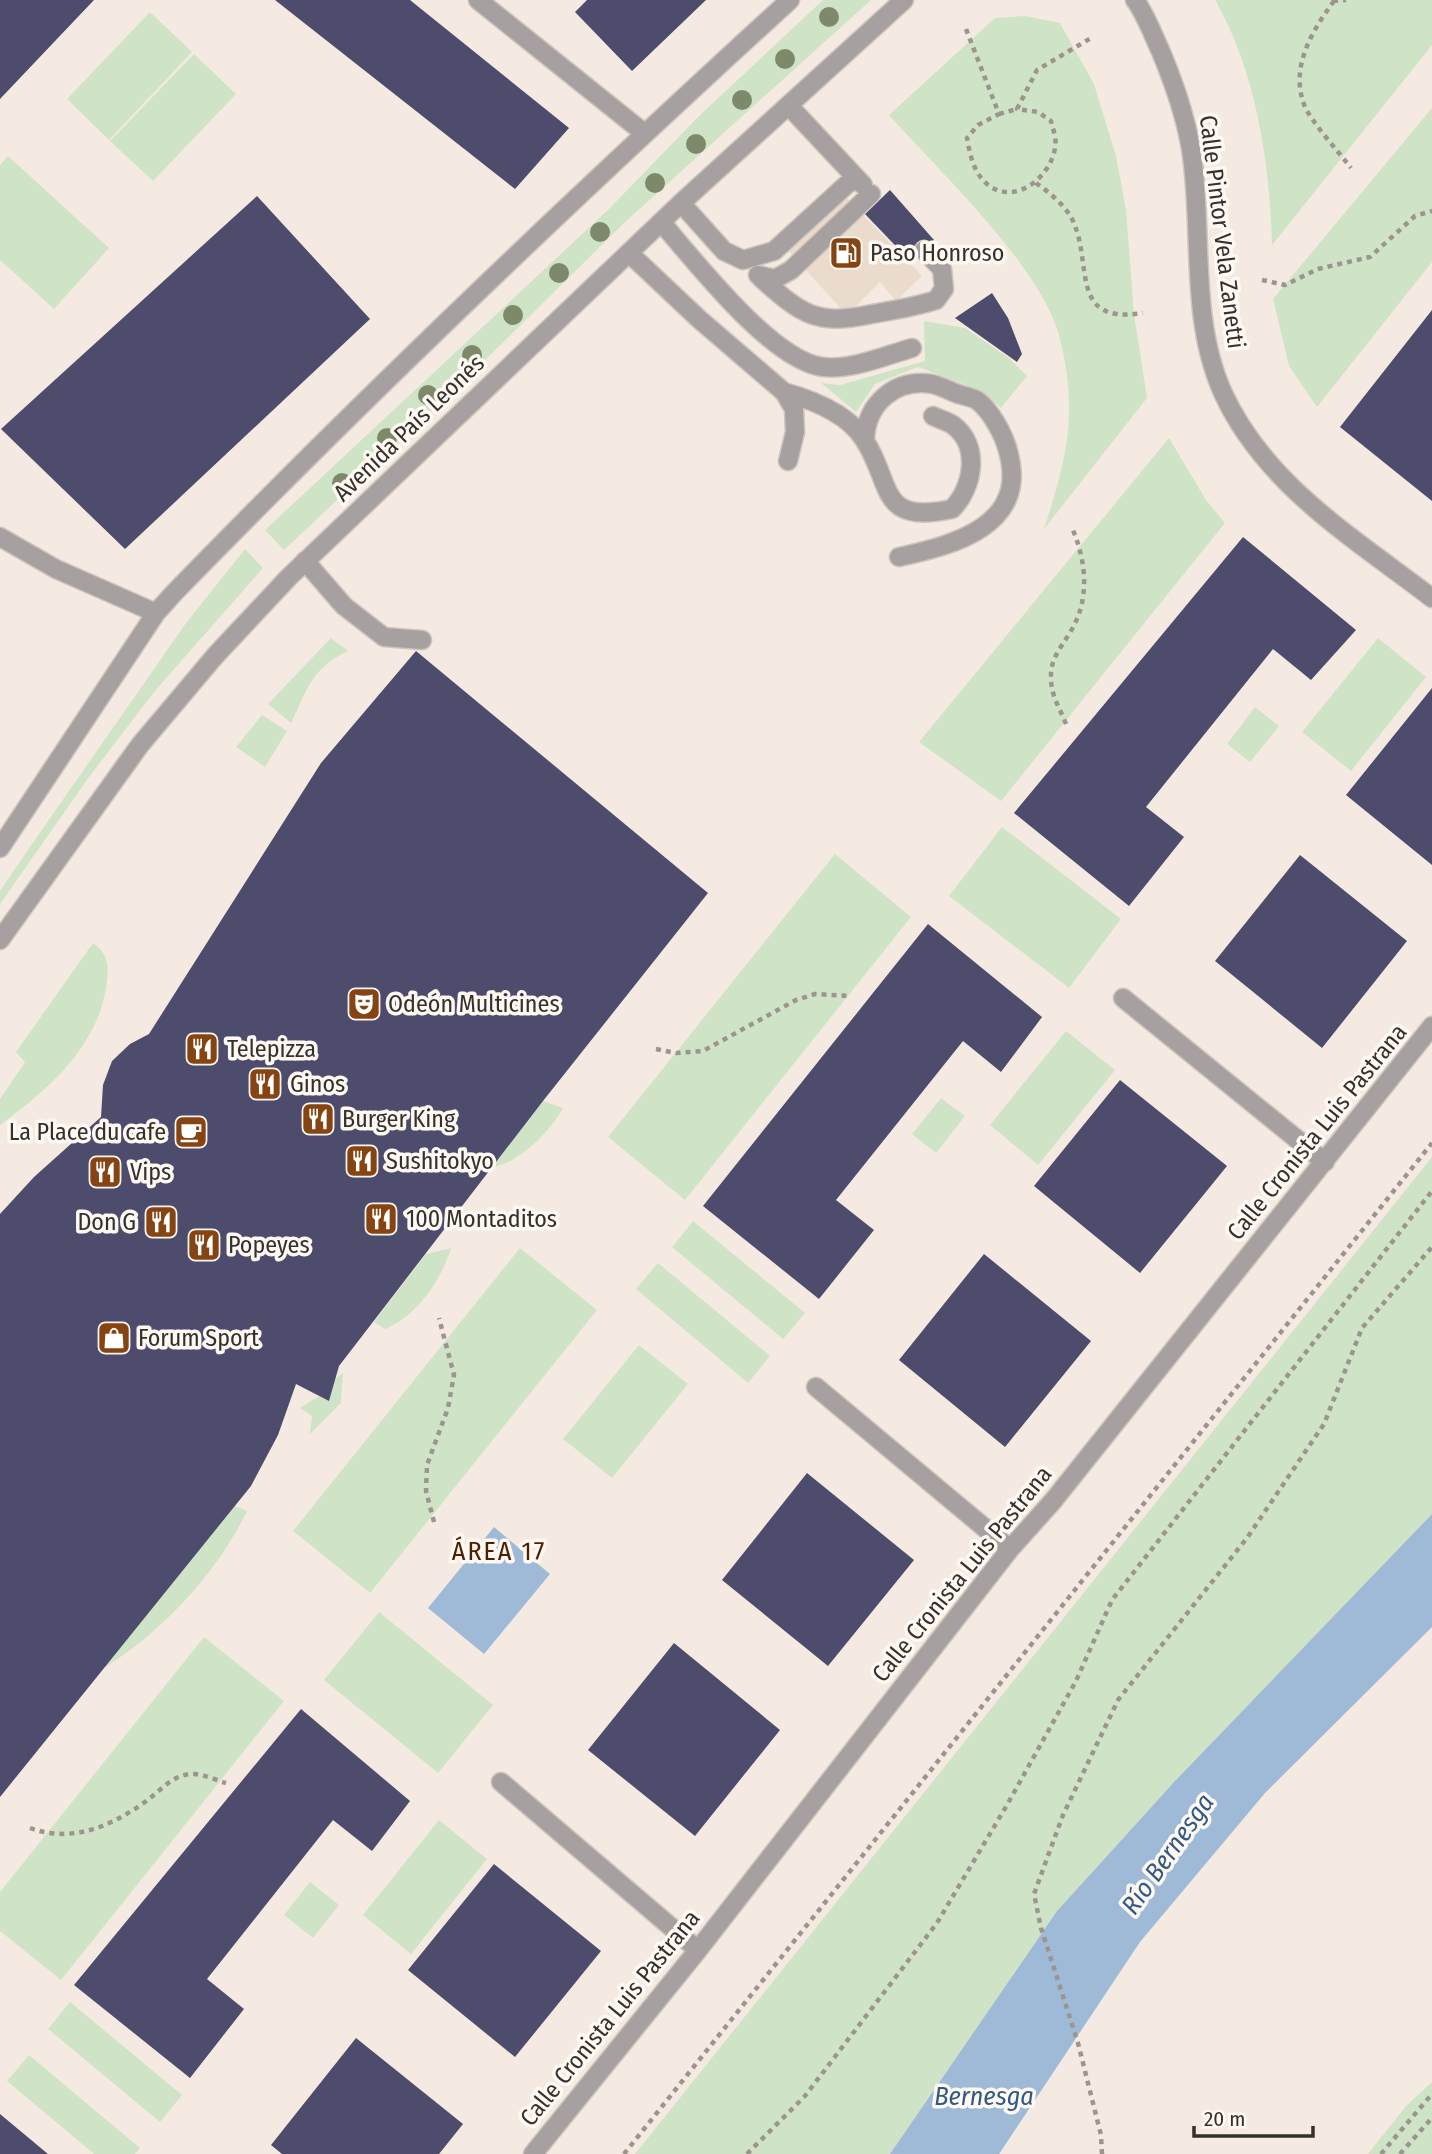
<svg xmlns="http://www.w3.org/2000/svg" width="1432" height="2154" viewBox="0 0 1432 2154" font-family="'Fira Sans Condensed',sans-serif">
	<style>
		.built { fill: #ebdbcd }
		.green { fill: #cfe4c6 }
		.water { fill: #9fbad7 }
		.building { fill: #4e4c6c }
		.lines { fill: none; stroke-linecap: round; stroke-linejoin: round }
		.lane-casing { stroke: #cec5bd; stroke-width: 21 }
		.street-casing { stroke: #cec5bd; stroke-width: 21 }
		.path { stroke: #9c948e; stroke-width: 4.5; stroke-dasharray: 5 5; stroke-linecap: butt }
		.lane { stroke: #a6a0a0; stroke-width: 18 }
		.street { stroke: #a6a0a0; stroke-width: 18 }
		.tree { fill: #7d896a }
		.labels { text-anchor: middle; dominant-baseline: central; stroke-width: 7; stroke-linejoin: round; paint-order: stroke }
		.street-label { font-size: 24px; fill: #34302d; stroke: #fef8f3 }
		.poi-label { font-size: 24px; fill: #34302d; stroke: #fef8f3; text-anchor: start }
		.neighbourhood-label { font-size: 26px; letter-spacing: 2px; fill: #4c2000; stroke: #fef8f3 }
		.water-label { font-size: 26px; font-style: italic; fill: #315983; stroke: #fef8f3 }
	</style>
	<rect width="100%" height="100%" fill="#f5eae1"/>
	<path class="built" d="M837 188 922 276 896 301 880 282 847 315 782 244Z"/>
	<path class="green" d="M823 0H871L624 223 467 378 284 550 265 530 609 209 698 117Z
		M1215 0H1432V45L1272 245C1270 164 1256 71 1215 0Z
		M150 12 192 52 109 140 67 99Z
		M1025 16 1060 23 1094 84 1116 156 1126 210 1134 314 1147 398 1044 529C1056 491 1068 454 1069 414 1070 389 1065 353 1057 329 1034 260 939 171 889 115L995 18Z
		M194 54 236 94 153 181 110 141Z
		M1432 108V262L1317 407 1289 366 1273 299Z
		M8 156 109 248 54 309 0 260V165Z
		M924 321 965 328 1009 358 1027 376 1001 408 982 391 918 367 875 384 856 412 821 383 840 385 925 361Z
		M1169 438 1206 500 1225 523 1001 801 919 742Z
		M245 549 263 568 154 692 89 777 0 904V891L23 857 186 623Z
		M331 638 348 651C312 668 308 688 291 723L268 704Z
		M1378 638 1426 677 1351 771 1302 732Z
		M1255 707 1279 726 1250 762 1227 744Z
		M262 715 287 731 265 767 236 747Z
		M1002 827 1121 919 1069 988 949 896Z
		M835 854 911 917 685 1200 608 1137Z
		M93 943C107 953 109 964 107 981 100 1045 49 1089 0 1125V1099L25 1062 16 1052Z
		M1066 1031 1115 1070 1038 1165 990 1125Z
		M941 1098 965 1116 936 1153 912 1134Z
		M543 1101 563 1108C550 1132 519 1163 491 1168Z
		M1432 1157V1514L1175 1781 1057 1911 890 2154H635Z
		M693 1221 805 1313 783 1339 672 1247Z
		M451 1248C442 1279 416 1317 385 1329L374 1322 426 1254Z
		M520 1248 597 1310 370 1593 293 1531Z
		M658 1263 770 1356 748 1383 636 1289Z
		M639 1345 688 1384 612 1478 563 1439Z
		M343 1373 341 1403 310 1434 312 1416 300 1408 319 1396 329 1400 336 1378Z
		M235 1506 247 1511C217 1573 162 1632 104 1668Z
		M379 1612 493 1705 438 1773 324 1680Z
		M204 1637 284 1701 61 1980 0 1931V1892Z
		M439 1820 487 1859 411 1954 363 1915Z
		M310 1882 339 1905 313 1938 284 1915Z
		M70 2002 182 2095 160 2122 48 2029Z
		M29 2055 140 2148 135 2154H94L7 2081Z
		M1432 2082V2154H1368L1406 2106Z"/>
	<path class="water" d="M1432 1514V1627L1265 1793 1140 1942 999 2154H890L1057 1911 1175 1781Z
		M494 1527 550 1574 484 1654 428 1608Z"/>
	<path class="building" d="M0 0H94L0 99Z
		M275 0H410L569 128 515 189Z
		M587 0H706L632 71 575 12Z
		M890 190 934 240 911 262 865 214Z
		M257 196 370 319 125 549 1 429Z
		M992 293 1008 318 1022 354 1017 362 955 318Z
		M1432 310V501L1340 427Z
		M1243 537 1356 630 1311 680 1273 649 1146 807 1184 837 1129 906 1014 813Z
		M416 651 708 893 543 1101 339 1366 329 1401 296 1384 278 1435 251 1486 0 1797V1214L34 1177 101 1117 103 1085 112 1061 130 1044 149 1034 321 763Z
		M1432 688V865L1346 795Z
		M1300 855 1407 941 1322 1048 1215 961Z
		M928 924 1042 1017 1001 1072 963 1041 836 1200 874 1230 819 1299 703 1206Z
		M1120 1080 1227 1166 1140 1273 1034 1186Z
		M984 1254 1091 1341 1005 1447 899 1360Z
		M807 1473 914 1560 828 1666 722 1580Z
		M674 1643 780 1730 695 1836 588 1750Z
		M301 1709 410 1801 372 1851 333 1820 207 1979 244 2009 190 2078 74 1985Z
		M494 1864 601 1951 515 2057 408 1970Z
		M356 2038 463 2124 439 2154H282L271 2145Z
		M0 2114 48 2154H0Z"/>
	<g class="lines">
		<defs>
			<path id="lane" d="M789 106 863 185
				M681 203 724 251 743 260 774 251 855 177
				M661 222C695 261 772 361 823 367 852 370 884 356 912 348
				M629 253 699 319 784 392 794 409 795 432 788 461
				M758 275 775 279 791 270 871 194
				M761 278C802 315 817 326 872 314 894 310 915 307 936 300L944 289 942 269 924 250
				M784 392C813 400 849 414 865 441 893 485 878 525 952 509 973 488 981 446 953 425 947 421 939 419 933 416
				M865 440C866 404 895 378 932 384 941 386 950 391 958 394 964 396 973 397 978 401 991 411 1004 435 1008 451 1029 525 955 545 899 557
				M305 561 344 606 384 637 422 640"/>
			<path id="street" d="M478 0 644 133
				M1135 0C1146 15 1153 35 1161 52 1176 88 1189 125 1193 164 1202 239 1191 323 1223 393 1265 485 1355 539 1432 598
				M0 537 56 569 156 613
				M0 848 156 613 173 594C372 389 579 193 790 0
				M0 940 140 745 215 656 289 577 681 203 904 0
				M1123 998 1325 1162
				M816 1387 1010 1549
				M501 1782 698 1950
				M533 2154 698 1950 1010 1549 1053 1501 1432 1026"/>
		</defs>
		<use href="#lane" class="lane-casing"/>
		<use href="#street" class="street-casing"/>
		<path class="path" d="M1333 1 1346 0
			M1334 1C1312 31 1289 68 1305 107 1314 125 1338 151 1351 168
			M966 29 999 114 978 125 967 138C970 155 974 176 991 187 1019 204 1051 175 1055 148 1057 139 1053 129 1051 121L1038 112 1017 109 1037 70 1091 38
			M999 114 1017 109
			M1036 183C1049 192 1063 204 1071 217 1095 262 1066 325 1143 313
			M1262 280 1285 285 1318 269 1370 257 1415 216 1432 211
			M1066 724C1060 708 1051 696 1051 678 1050 660 1060 649 1069 634 1090 602 1087 564 1073 530
			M656 1049 676 1053 703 1051 796 1000 815 994 851 996
			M434 1522 426 1491 427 1465 448 1408 454 1375 439 1318
			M30 1828C73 1844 114 1825 149 1799 163 1788 175 1773 195 1774 205 1775 216 1780 226 1783
			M624 2154 1432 1143
			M747 2154 805 2096 937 1923 1007 1805 1076 1681 1112 1600 1432 1191
			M1102 2154 1101 2135 1078 2043 1041 1928 1034 1894 1063 1815 1118 1700 1247 1538 1324 1424 1362 1328 1432 1247
			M1381 2154 1432 2094
			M1400 2154 1432 2118"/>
		<use href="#lane" class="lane"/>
		<use href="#street" class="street"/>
	</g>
	<g class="tree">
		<circle cx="829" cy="17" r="10"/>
		<circle cx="785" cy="59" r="10"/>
		<circle cx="742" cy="100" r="10"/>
		<circle cx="696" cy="144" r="10"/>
		<circle cx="655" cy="183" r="10"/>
		<circle cx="600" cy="232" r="10"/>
		<circle cx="559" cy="273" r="10"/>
		<circle cx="513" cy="315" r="10"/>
		<circle cx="472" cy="355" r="10"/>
		<circle cx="428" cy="395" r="10"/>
		<circle cx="387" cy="438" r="10"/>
		<circle cx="342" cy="483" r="10"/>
	</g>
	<defs>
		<symbol id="fuel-square" viewBox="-11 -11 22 22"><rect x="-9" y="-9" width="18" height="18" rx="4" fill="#864412" stroke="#fef8f3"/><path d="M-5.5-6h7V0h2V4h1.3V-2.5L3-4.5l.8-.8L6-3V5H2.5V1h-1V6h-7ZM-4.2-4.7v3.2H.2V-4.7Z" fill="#fff"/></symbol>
		<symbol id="theatre-square" viewBox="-11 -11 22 22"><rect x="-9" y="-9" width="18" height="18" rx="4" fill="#864412" stroke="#fef8f3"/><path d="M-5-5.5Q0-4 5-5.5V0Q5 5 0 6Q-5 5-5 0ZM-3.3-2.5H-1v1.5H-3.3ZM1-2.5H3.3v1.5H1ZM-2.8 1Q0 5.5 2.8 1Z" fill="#fff"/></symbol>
		<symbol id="restaurant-square" viewBox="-11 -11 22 22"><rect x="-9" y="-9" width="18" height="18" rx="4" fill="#864412" stroke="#fef8f3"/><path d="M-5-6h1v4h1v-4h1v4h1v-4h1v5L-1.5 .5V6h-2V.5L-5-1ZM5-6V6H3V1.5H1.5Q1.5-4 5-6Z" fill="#fff"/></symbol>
		<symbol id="cafe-square" viewBox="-11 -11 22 22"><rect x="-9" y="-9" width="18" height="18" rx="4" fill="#864412" stroke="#fef8f3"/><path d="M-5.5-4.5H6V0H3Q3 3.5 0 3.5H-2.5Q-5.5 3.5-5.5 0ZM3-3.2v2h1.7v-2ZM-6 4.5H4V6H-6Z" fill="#fff"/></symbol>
		<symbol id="shop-square" viewBox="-11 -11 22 22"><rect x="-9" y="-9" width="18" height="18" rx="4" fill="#864412" stroke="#fef8f3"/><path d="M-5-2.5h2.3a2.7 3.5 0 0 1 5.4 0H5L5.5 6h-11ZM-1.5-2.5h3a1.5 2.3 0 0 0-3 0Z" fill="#fff"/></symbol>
	</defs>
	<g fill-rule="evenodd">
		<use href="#fuel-square" x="827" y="234" width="38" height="38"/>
		<use href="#theatre-square" x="345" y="985" width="38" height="38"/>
		<use href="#restaurant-square" x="183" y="1030" width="38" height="38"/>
		<use href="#restaurant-square" x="246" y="1065" width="38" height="38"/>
		<use href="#restaurant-square" x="299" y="1100" width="38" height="38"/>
		<use href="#cafe-square" x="172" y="1113" width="38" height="38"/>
		<use href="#restaurant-square" x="343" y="1142" width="38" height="38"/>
		<use href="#restaurant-square" x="86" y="1153" width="38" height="38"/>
		<use href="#restaurant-square" x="362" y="1200" width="38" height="38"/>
		<use href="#restaurant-square" x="142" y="1203" width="38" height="38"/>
		<use href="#restaurant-square" x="185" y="1226" width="38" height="38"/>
		<use href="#shop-square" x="95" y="1319" width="38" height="38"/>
	</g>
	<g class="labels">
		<g class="street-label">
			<text transform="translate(1222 232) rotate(83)">Calle Pintor Vela Zanetti</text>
			<text transform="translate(409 428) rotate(-44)">Avenida País Leonés</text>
			<text transform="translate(1317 1132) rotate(-51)">Calle Cronista Luis Pastrana</text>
			<text transform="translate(962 1574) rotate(-51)">Calle Cronista Luis Pastrana</text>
			<text transform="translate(610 2018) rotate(-51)">Calle Cronista Luis Pastrana</text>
		</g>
		<g class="poi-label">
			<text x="870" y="253">Paso Honroso</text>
			<text x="388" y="1004">Odeón Multicines</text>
			<text x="227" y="1049">Telepizza</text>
			<text x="290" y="1084">Ginos</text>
			<text x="342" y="1119">Burger King</text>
			<text x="166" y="1132" text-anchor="end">La Place du cafe</text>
			<text x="386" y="1161">Sushitokyo</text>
			<text x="130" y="1172">Vips</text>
			<text x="406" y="1219">100 Montaditos</text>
			<text x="136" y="1222" text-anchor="end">Don G</text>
			<text x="228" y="1245">Popeyes</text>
			<text x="138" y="1338">Forum Sport</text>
		</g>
		<g class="neighbourhood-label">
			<text x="499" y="1551">ÁREA 17</text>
		</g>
		<g class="water-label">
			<text transform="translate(1168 1854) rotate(-55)">Río Bernesga</text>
			<text x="984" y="2096">Bernesga</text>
		</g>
	</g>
	<path d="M1194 2126v10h119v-10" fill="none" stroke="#34302d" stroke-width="3.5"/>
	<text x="1204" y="2126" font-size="21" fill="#34302d" stroke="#fef8f3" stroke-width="5" paint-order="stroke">20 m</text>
</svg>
